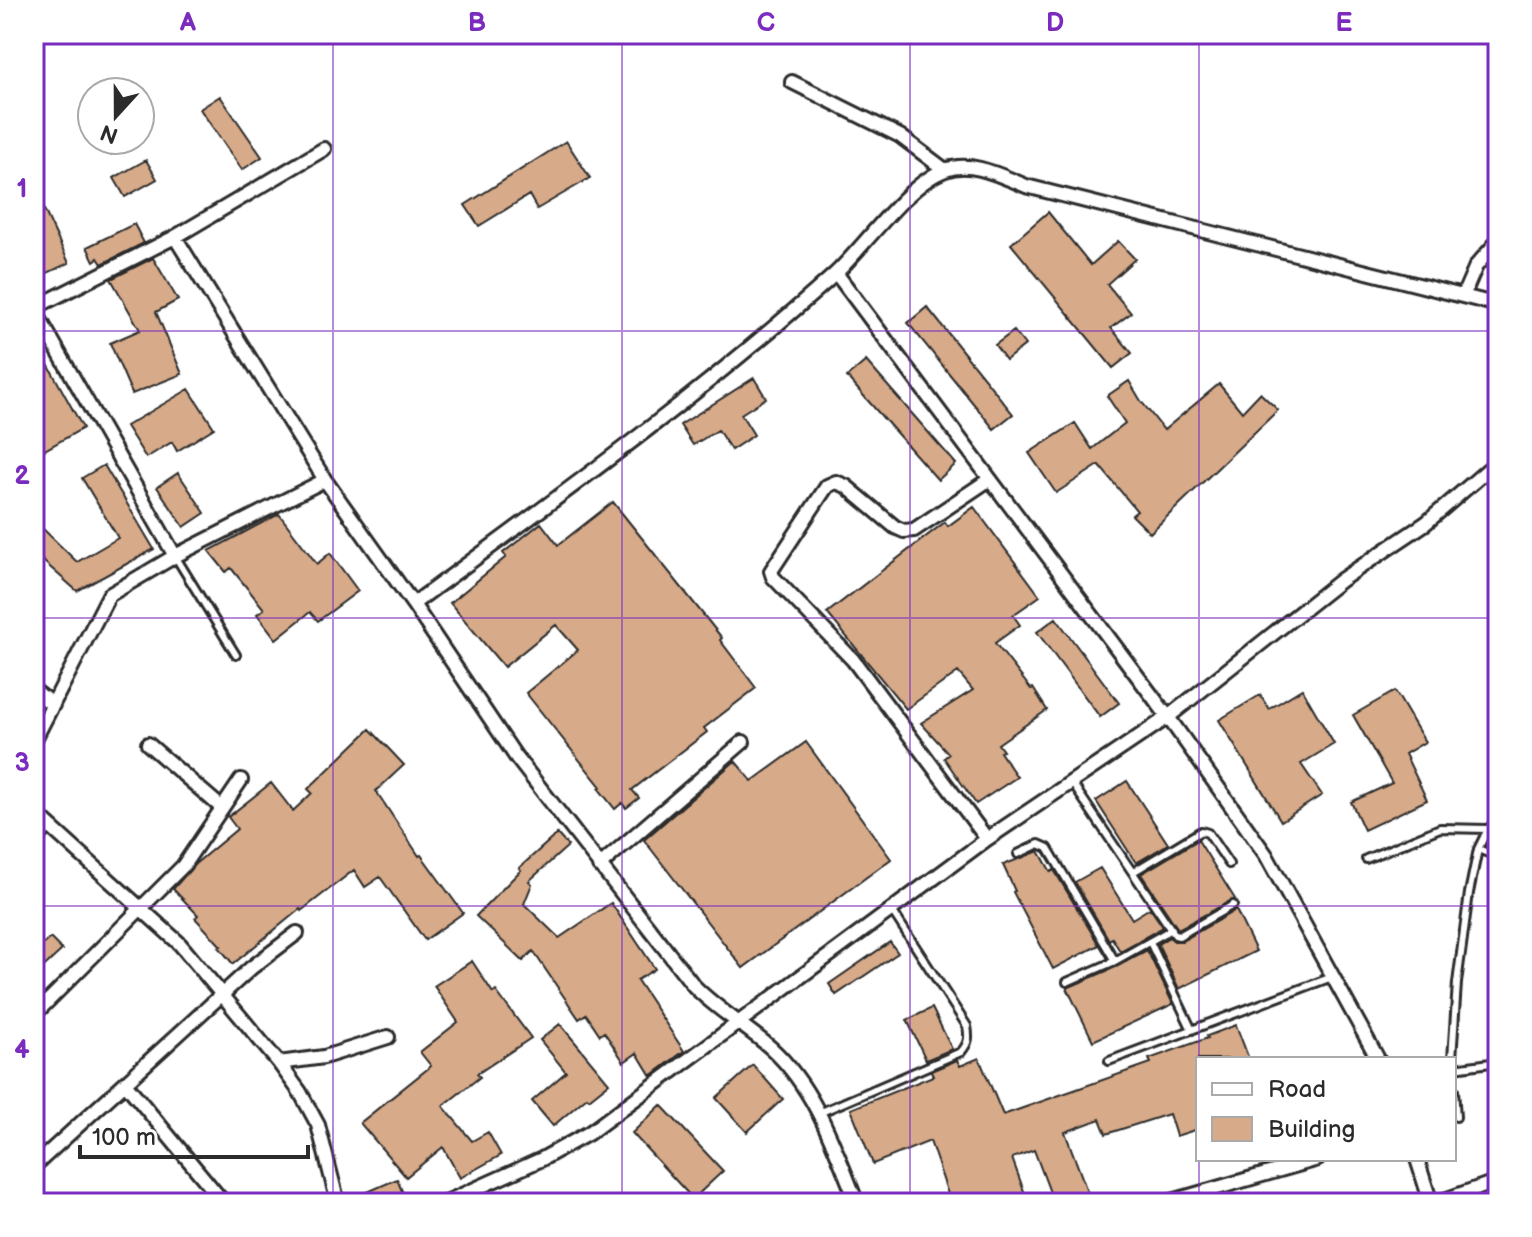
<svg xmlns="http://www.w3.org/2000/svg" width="1532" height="1237" viewBox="0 0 1532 1237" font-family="'Balsamiq Sans',sans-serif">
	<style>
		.building { fill: #d7aa89; stroke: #2b2b2b; stroke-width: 2 }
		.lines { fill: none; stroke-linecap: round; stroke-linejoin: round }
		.service-casing { stroke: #2b2b2b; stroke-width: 12 }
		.minor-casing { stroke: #2b2b2b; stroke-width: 18 }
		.service { stroke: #fff; stroke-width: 6 }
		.minor { stroke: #fff; stroke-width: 12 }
		.grid { fill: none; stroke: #7b2cbf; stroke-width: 2; stroke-opacity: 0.55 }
		.neatline { fill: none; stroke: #7b2cbf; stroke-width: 3 }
		.grid-label { font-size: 26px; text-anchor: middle; font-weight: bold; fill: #7b2cbf }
	</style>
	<rect width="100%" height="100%" fill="#fff"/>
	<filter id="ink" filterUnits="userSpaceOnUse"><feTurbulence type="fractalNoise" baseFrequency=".0125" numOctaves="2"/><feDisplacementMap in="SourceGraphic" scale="16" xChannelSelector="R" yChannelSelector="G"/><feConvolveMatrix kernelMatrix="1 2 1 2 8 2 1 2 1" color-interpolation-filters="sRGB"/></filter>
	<g filter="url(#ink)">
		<path class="building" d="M220 96 262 157 242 170 200 109Z
			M566 141 590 178 537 209 529 195 479 226 465 205Z
			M146 160 157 179 125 197 114 178Z
			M34 188 69 263 41 276 34 262Z
			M1048 212 1091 265 1118 241 1135 259 1107 284 1131 313 1111 328 1132 353 1113 368 1011 244Z
			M134 224 144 243 102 264 98 258 94 261 87 247Z
			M153 258 178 300 156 312 182 374 132 394 110 343 140 330 111 279Z
			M927 307 1013 414 994 429 908 323Z
			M1014 331 1025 345 1006 360 995 345Z
			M34 339 83 428 34 456V401L41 397 34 383Z
			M866 361 956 464 938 480 847 377Z
			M754 378 766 398 741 414 754 435 731 450 718 430 693 445 680 425Z
			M1129 381 1141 401 1164 430 1219 384 1242 412 1260 393 1278 410 1150 533 1132 515 1137 511 1099 465 1056 493 1029 453 1075 423 1092 449 1125 423 1107 396Z
			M189 389 214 428 177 451 172 442 146 458 126 426Z
			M104 465 154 549 77 591 34 553V520L77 562 118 538 82 478Z
			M178 473 205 513 184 527 157 487Z
			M613 502 722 638 720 640 756 688 704 728 707 732 632 790 639 798 626 808 622 803 615 809 599 789 601 787 526 693 578 650 556 625 504 667 450 603 506 557 503 553 541 523 558 545Z
			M974 507 1040 596 1013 615 1020 625 995 643 1031 689 1033 688 1047 710 998 744 1003 751 1000 752 1017 777 976 804 944 758 949 754 921 723 973 690 958 672 906 709 827 613 945 522 948 526Z
			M279 514 317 564 330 553 358 591 318 621 310 612 276 639 257 614 264 609 231 568 226 572 209 551Z
			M1056 618 1119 703 1100 717 1037 632Z
			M1302 689 1334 744 1301 764 1322 795 1281 821 1219 720 1260 695 1269 709Z
			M1395 691 1425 742 1405 754 1427 800 1364 830 1351 802 1392 783 1353 715Z
			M370 729 404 765 376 791 419 856 421 855 463 913 425 940 380 877 365 887 354 870 301 911 300 909 233 964 219 947 221 946 195 918 198 915 173 889 195 864 237 829 228 817 271 783 293 811 312 793 308 789Z
			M806 742 891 859 743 968 644 840 735 761 752 781Z
			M1127 781 1168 844 1136 863 1096 801Z
			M557 834 568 846 529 881 532 884 524 904 559 938 611 903 655 969 637 980 684 1051 651 1076 637 1053 624 1062 604 1032 600 1035 586 1014 579 1019 533 951 523 961 476 916 521 870 519 868Z
			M1198 840 1235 899 1178 929 1141 874Z
			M1039 851 1051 872 1054 870 1099 945 1053 969 1013 892 1015 891 1003 865Z
			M1100 868 1132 919 1150 908 1163 927 1120 951 1112 938 1109 940 1075 882Z
			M1236 910 1256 951 1179 989 1158 944 1169 937 1174 941H1182Z
			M50 938 62 950 34 976V952Z
			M890 942 898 953 836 995 829 984Z
			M1147 950 1173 1004 1093 1041 1067 988 1118 966Z
			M472 961 493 993 496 991 531 1038 477 1074 480 1077 443 1106 472 1141 488 1132 501 1155 460 1178 443 1147 406 1177 360 1123 431 1066 420 1052 458 1022 434 986Z
			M932 1008 952 1049 926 1060 907 1020Z
			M560 1024 609 1083 589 1099 587 1097 553 1126 532 1101 566 1072 540 1040Z
			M1236 1025 1249 1059H1198V1129L1176 1136 1169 1114 1106 1134 1100 1119 1065 1132 1090 1199 1080 1203H1054L1034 1150 1012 1158 1025 1194 998 1203H951L930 1141 873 1164 851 1109 933 1076 931 1071 957 1060 960 1066 979 1058 1003 1115 1151 1063 1149 1059 1208 1038 1207 1036Z
			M753 1065 783 1099 747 1132 716 1098Z
			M661 1105 723 1171 693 1199 632 1133Z
			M397 1179 407 1203H347V1201Z"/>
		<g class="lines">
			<defs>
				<path id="service" d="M175 556 236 655
					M1072 783 1175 935 1179 936 1233 905
					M1478 849 1498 857
					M1018 854 1039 844 1048 848 1115 961
					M1366 859 1440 828 1488 829
					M1133 872 1201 831 1208 833 1229 864
					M1150 942 1192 1030
					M1067 982 1115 961 1172 929
					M1452 1059 1457 983 1469 893 1478 849 1488 829 1498 820
					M1109 1061 1332 977
					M1454 1068 1498 1062
					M1454 1090 1456 1117
					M819 1113 961 1052C969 1043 969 1037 967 1026L891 909"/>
				<path id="minor" d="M792 82 900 136 945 170
					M175 237 325 480 413 604 516 757 694 986C717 1010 746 1026 771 1048 815 1088 835 1149 857 1203
					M836 273 1168 717 1341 580 1426 523 1498 461
					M1463 296 1476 266 1498 241
					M34 308 175 237 324 149
					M34 309 175 556
					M413 604C557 498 702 394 835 274 865 246 907 184 945 170 972 160 1001 176 1026 186L1498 305
					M34 690 53 705
					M34 741 109 595 175 556 325 480
					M148 744 222 808
					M34 812 179 943 279 1063 300 1092 318 1125 338 1203
					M987 839 853 660 773 577 771 571 827 486 836 482 846 486 895 527 904 531 914 530 990 479
					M34 840 48 826
					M599 866 743 742
					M34 1015 183 866 241 780
					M279 1063 324 1057 388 1037
					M125 1083 224 1203
					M1417 1159 1431 1203
					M34 1166 251 968 297 933
					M444 1203 542 1159 589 1133 987 839 1168 717 1266 855 1378 1059
					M1165 1203 1318 1159
					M1436 1203 1498 1181"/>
			</defs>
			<use href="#service" class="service-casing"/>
			<use href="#minor" class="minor-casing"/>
			<use href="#service" class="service"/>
			<use href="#minor" class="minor"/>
		</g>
	</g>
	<path class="grid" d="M333 34V1203M622 34V1203M910 34V1203M1199 34V1059M34 331H1498M34 618H1498M34 906H1498M1199 1159V1203"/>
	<rect width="1532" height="1237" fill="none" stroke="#fff" stroke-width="88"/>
	<rect x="1196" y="1057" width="260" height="104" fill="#ffffff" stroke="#aaaaaa" stroke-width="2"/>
	<rect x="1212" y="1083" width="40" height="12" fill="#ffffff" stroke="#aaaaaa" stroke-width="2"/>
	<text x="1268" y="1097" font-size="24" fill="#2b2b2b">Road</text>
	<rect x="1212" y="1117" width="40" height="24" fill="#d7aa89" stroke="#aaaaaa" stroke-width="2"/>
	<text x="1268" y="1137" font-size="24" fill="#2b2b2b">Building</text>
	<g transform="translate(116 116) rotate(201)"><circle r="38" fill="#ffffff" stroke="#aaaaaa" stroke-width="2"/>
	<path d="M0-6L14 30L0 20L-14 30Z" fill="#2b2b2b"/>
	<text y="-12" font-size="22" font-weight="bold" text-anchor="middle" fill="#2b2b2b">N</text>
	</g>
	<path d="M80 1145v12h228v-12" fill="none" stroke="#2b2b2b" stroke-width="4"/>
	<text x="92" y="1145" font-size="24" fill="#2b2b2b" stroke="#ffffff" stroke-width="6" paint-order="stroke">100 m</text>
	<rect x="44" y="44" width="1444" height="1149" class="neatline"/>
	<g class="grid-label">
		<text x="188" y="31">A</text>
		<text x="477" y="31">B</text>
		<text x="766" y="31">C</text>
		<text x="1055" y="31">D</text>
		<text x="1344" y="31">E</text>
		<text x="22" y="197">1</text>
		<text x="22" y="484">2</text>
		<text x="22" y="771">3</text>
		<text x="22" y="1058">4</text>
	</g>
</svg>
